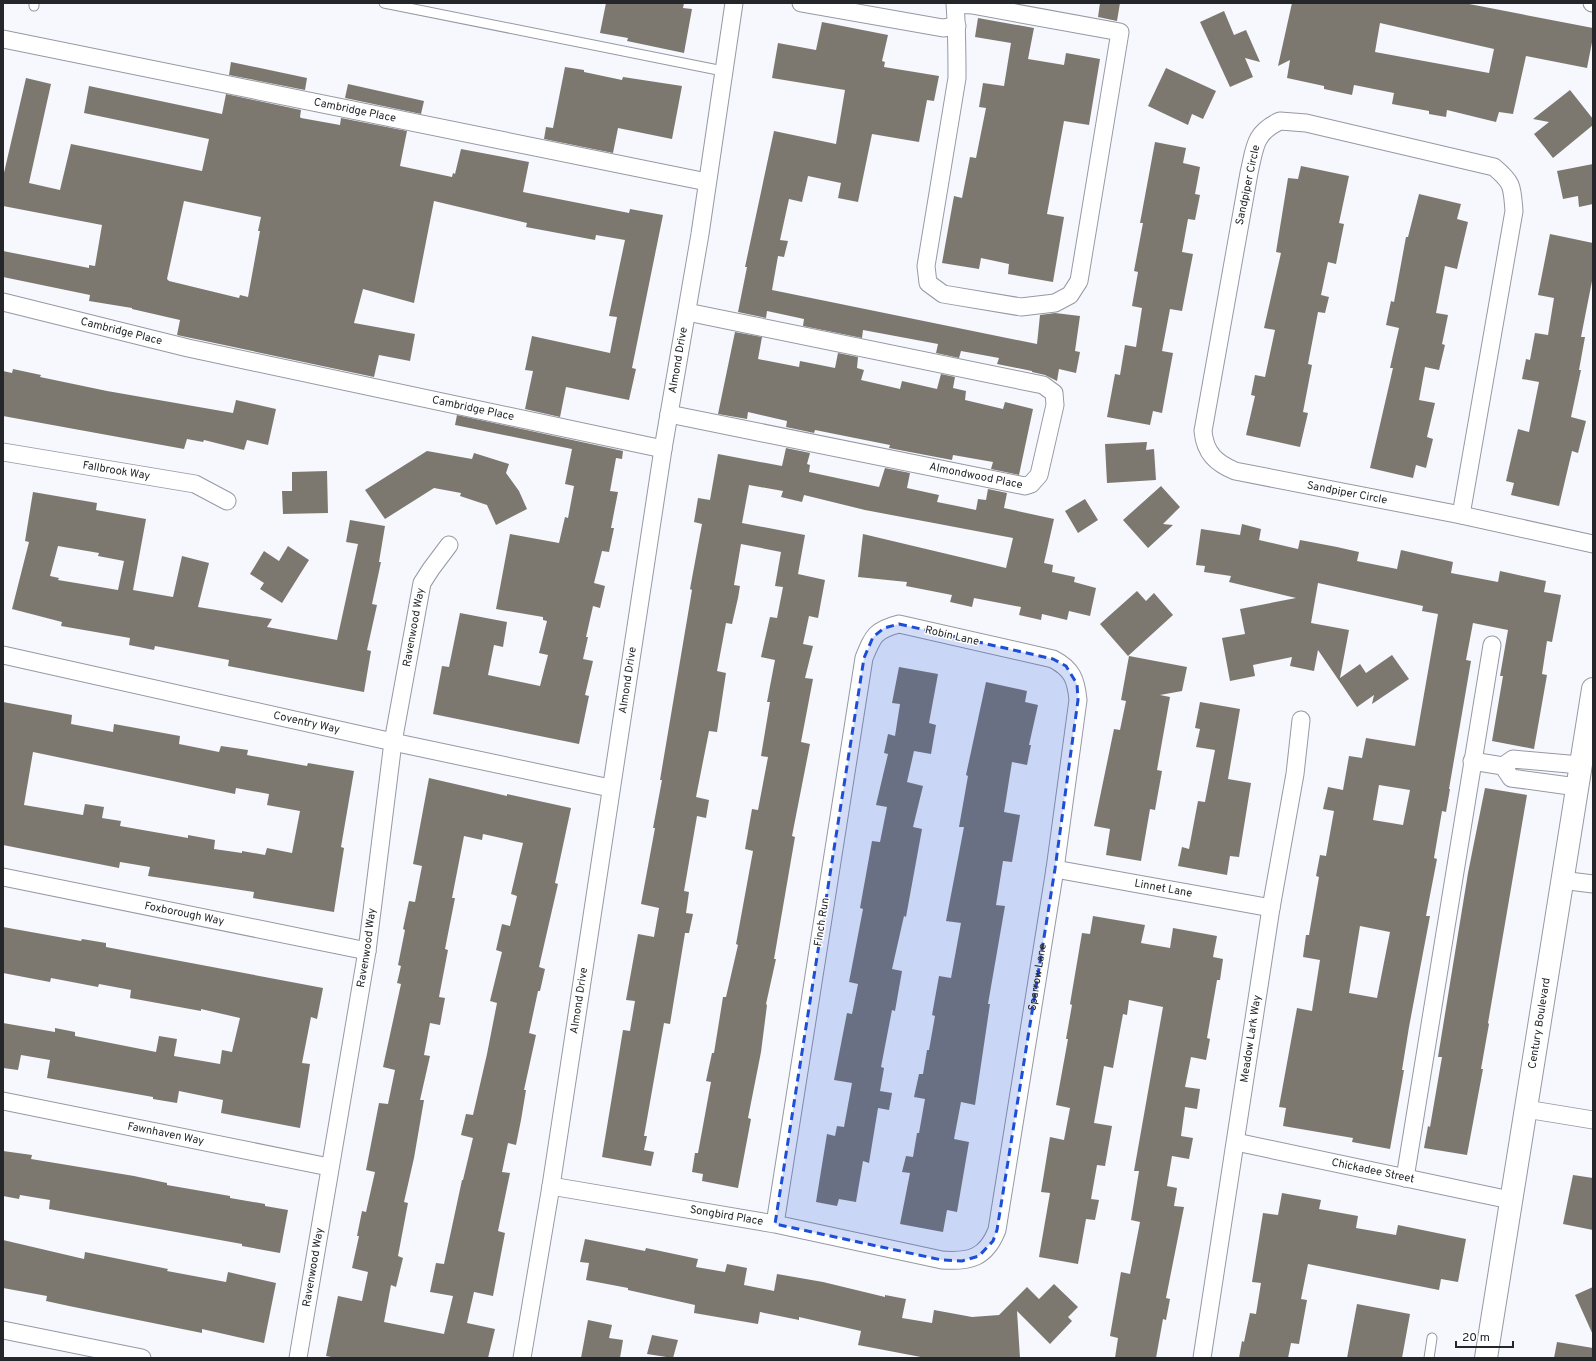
<svg xmlns="http://www.w3.org/2000/svg" width="1596" height="1361" viewBox="0 0 1596 1361" font-family="Overpass,sans-serif">
	<style>
		.building { fill: #7d786f; fill-rule: evenodd }
		.lines { fill: none; stroke-linecap: round; stroke-linejoin: round }
		.service-casing { stroke: #9699a4; stroke-width: 11 }
		.minor-casing { stroke: #9699a4; stroke-width: 19 }
		.tertiary-casing { stroke: #9699a4; stroke-width: 24 }
		.service { stroke: #fff; stroke-width: 9 }
		.minor { stroke: #fff; stroke-width: 17 }
		.tertiary { stroke: #fff; stroke-width: 22 }
		.marked { fill: #1d4ed8; fill-opacity: 0.2; stroke: #1d4ed8; stroke-width: 3; stroke-dasharray: 8 5; stroke-linejoin: round }
		.labels { text-anchor: middle; dominant-baseline: central; stroke-width: 3; stroke-linejoin: round; paint-order: stroke }
		.street-label { font-size: 11px; fill: #24262a; stroke: #fff }
	</style>
	<rect width="100%" height="100%" fill="#f6f8fe"/>
	<path class="building" d="M606 3H684L683 8 692 9 684 53 627 41 628 38 600 33Z
		M1100 3H1120L1117 21 1098 17Z
		M1292 3H1464L1593 28V37L1587 68 1526 56 1513 114 1499 112 1496 122 1447 110 1446 117 1429 114V111L1392 104 1394 93 1354 85 1352 95 1324 89V86L1287 78 1290 60 1278 66ZM1380 23 1494 49 1489 73 1375 52Z
		M1224 11 1234 35 1246 30 1260 62 1245 58 1253 77 1230 87 1200 22Z
		M978 18 1034 28 1028 59 1064 65 1066 53 1100 59 1089 125 1064 121 1047 214 1064 217 1053 282 1008 274 1009 264 981 258 979 269 942 263 954 196 962 198 970 157 976 158 986 108 979 107 983 83 1004 86 1011 43 975 37Z
		M822 22 888 35 882 61 885 62 884 67 939 76 934 101 927 100 919 142 872 134 858 202 838 198 841 183 808 176 802 202 789 199 780 240 788 241 784 257 778 256 772 290 1037 344 1040 315 1055 313 1080 316 1075 351 1080 352 1076 373 1059 369 1057 381 1045 375 1032 372V371L997 364 999 358 961 351 959 358 936 353 938 344 863 330 862 338 803 326 804 319 767 311 766 318 738 312 747 267H745L774 131 836 144 845 90 772 78 778 43 816 50Z
		M231 62 307 78 305 90 229 75Z
		M565 67 584 70V72L622 80 623 77 682 86 672 139 618 128 613 153 544 139 546 127 553 128Z
		M1166 68 1216 91 1203 119 1192 114 1188 125 1148 106Z
		M26 78 51 84 29 183 60 190 71 144 202 171 209 139 84 113 89 86 222 114 226 94 301 110 300 117 301 118 340 125 341 118 407 131 400 166 452 177 453 173 455 174 461 149 529 162 523 192 629 213 630 209 663 215 632 368 636 369 629 400 566 387 560 417 525 409 533 371 525 370 532 336 610 353 617 317 609 316 625 240 596 235 595 240 526 227 527 223 434 201 414 303 363 289 354 323 415 334 410 361 379 355 374 377 177 335 180 320 132 309V308L89 301 90 295 3 277V251L89 268V265L95 266 102 225 3 206V177ZM184 201 261 217 258 231H260L248 297 240 295 239 298 169 281 167 279Z
		M348 84 424 101 421 114 345 98Z
		M1570 90 1593 119V125L1553 158 1534 134 1549 122 1533 119Z
		M1155 142 1186 148 1183 163 1200 167 1195 194 1200 195 1195 220 1188 219 1182 252 1193 254 1182 311 1170 309 1162 351 1173 353 1162 413 1153 411 1150 425 1107 417 1115 374 1120 375 1125 345 1136 347 1142 308 1132 306 1138 272 1134 271 1143 223H1140Z
		M1593 164V204L1579 207 1578 196 1563 199 1557 171Z
		M1301 166 1349 176 1339 223 1344 224 1336 264 1328 262 1321 295 1329 297 1325 313 1318 312 1308 364 1312 365 1303 412 1308 413 1300 447 1246 435 1255 396 1251 395 1255 375 1265 377 1275 330 1264 328 1281 253 1276 252 1288 178 1298 179Z
		M1419 194 1461 204 1457 219 1468 222 1457 269 1445 266 1436 313 1448 315 1442 344 1445 345 1439 370 1425 367 1419 400 1435 403 1427 437 1433 439 1426 468 1416 465 1413 478 1370 468 1393 368H1390L1399 328 1386 325 1391 301 1394 302 1406 237H1408Z
		M1550 234 1593 243V276L1581 337H1585L1579 370H1581L1571 417 1586 421 1578 453 1572 451 1559 506 1511 495 1514 483 1506 481 1518 429 1529 432 1539 382 1522 379 1526 359 1530 360 1535 333 1548 335 1554 298 1538 295Z
		M735 332 762 337 758 359 799 367 800 361 835 368 838 353 858 357 857 368 864 370 861 380 900 389 902 381 937 389 941 374 955 377 953 388 966 391 965 400 1003 409 1005 402 1033 409 1019 475 991 469 993 462 953 455 952 460 889 448 890 445 815 430 814 433 786 427 787 421 748 412 747 419 718 414Z
		M13 369 41 375 40 377 107 391 233 413 236 400 276 409 268 445 247 440 244 450 204 440 203 442 187 439 184 449 3 416V371L12 373Z
		M457 415 623 451 622 459 616 458 610 491 618 492 611 528H614L609 552 602 551 594 583 605 586 600 608 593 606 586 637H588L583 659 593 661 585 695 589 696 579 744 433 714 442 666 449 667 460 613 507 622 503 647 494 645 488 675 540 686 548 655 539 653 547 621 543 620V617L496 609 510 534 559 543 565 517 568 518 574 486 565 484 572 449 455 425Z
		M1147 442 1146 450 1154 449 1156 480 1107 483 1105 444Z
		M786 448 810 453 807 464 810 465 809 472 879 487 885 468 910 473 907 488 939 495 937 502 957 506 976 510 978 499 986 500 988 489 1007 493 1004 508 1054 519 1044 563 1053 565 1052 572 1075 577 1074 582 1096 588 1090 616 1069 611 1067 620 1042 614 1041 620 1019 615 1021 607 974 598 972 607 950 602 952 595 906 586 907 582 858 577 863 534 1006 568 1013 538 865 510 804 495 802 502 781 497 783 491 749 485 742 523 805 535 798 574 825 580 818 618 809 616 803 644 813 646 805 678 813 679 801 742 810 744 792 836 795 837 774 959H776L766 1004 767 1005 761 1052 748 1118 751 1119 738 1188 702 1181 703 1174 692 1172 695 1153H698L711 1082 706 1081 712 1053H714L723 997H726L738 945 736 944 753 851 745 849 752 809 758 810 768 757 761 756 770 702H767L775 660 761 657 770 617 777 618 783 587 775 586 781 552 741 544 734 585 740 586 738 598 732 624 726 623 717 671 726 673 717 732 709 731 696 797 709 800 706 818 697 816 684 891 689 892 686 913 693 914 689 933H685L670 1024 664 1023 644 1136H647L644 1150 654 1152 651 1166 602 1157 623 1030 630 1031 635 1001 626 1000 638 934 654 937 659 908 641 904 655 828H653L662 780H660L692 590 690 589 702 524 694 522 698 498 710 500 718 454 782 466Z
		M427 451 472 459 474 453 509 464 506 473 519 491 527 509 496 525 487 505 460 496 461 493 434 488 385 519 365 490Z
		M327 471 328 513 283 514 282 491H292V472Z
		M1161 486 1180 507 1163 524 1173 525 1148 548 1123 520Z
		M33 492 97 503 96 510 146 519 133 590 173 597 182 556 209 563 198 607 272 619 267 627 337 640 358 544 346 542 350 520 385 526 379 562H381L372 604 377 605 367 650 371 651 364 692 228 666 229 660 155 646 154 650 129 645 130 638 61 626 62 622 12 609 29 542 25 541ZM58 546 99 553 98 556 124 561 118 590 58 580 59 578 50 576Z
		M1085 499 1098 520 1078 533 1065 511Z
		M1242 524 1261 529 1259 540 1298 549 1300 540 1337 547 1359 552 1357 561 1397 569 1401 550 1453 562 1451 573 1498 582 1500 571 1546 581 1544 592 1561 595 1552 642 1547 641 1542 674 1547 675 1534 749 1492 741 1503 676H1500L1508 630 1473 623 1466 660 1471 661 1449 789H1450L1446 812 1442 811 1434 858 1437 859 1426 916H1430L1409 1027 1402 1070H1404L1390 1149 1352 1142 1353 1138 1283 1126 1286 1108 1279 1107 1297 1008 1312 1011 1320 960 1303 957 1306 935H1309L1319 877 1316 876 1320 855 1326 856 1334 811 1323 809 1328 787 1343 790 1349 756 1362 758 1366 738 1415 746 1438 614 1422 611 1423 606 1318 583 1311 623 1349 630 1340 678 1360 664 1366 673 1392 655 1409 679 1372 704 1374 695 1357 707 1318 650 1314 671 1290 666 1292 657 1253 665 1255 676 1230 681 1222 638 1245 634 1240 609 1296 598 1229 582 1231 576 1204 572 1205 566 1196 565 1201 529 1240 535ZM1379 785 1410 790 1403 825 1373 820ZM1360 926 1390 932 1377 998 1349 993Z
		M288 546 309 560 282 603 260 589 264 583 250 574 264 551 279 561Z
		M1137 591 1146 601 1154 593 1173 615 1128 656 1100 624Z
		M1129 656 1187 667 1182 691 1160 695 1170 697 1157 770 1162 771 1155 810 1150 809 1141 861 1106 855 1110 829 1094 826 1114 729 1120 730 1126 701 1121 700Z
		M899 667 938 674 929 723 936 725 931 754 914 751 907 782 923 786 913 827 922 829 906 917 904 916 892 969 902 971 895 1011 892 1010 881 1067 884 1068 880 1091 892 1093 889 1110 878 1108 869 1163 863 1161 856 1202 839 1199 837 1206 816 1202 827 1134 835 1136 837 1126 844 1127 852 1083 834 1080 847 1013 852 1014 858 984 849 982 863 909 860 908 872 841 880 842 887 807 876 805 888 754 884 753 888 734 895 736 900 704 892 703Z
		M986 682 1027 691 1025 702 1038 705 1029 745H1031L1027 765 1012 762 1004 812 1020 815 1012 862 1003 861 996 905 1005 906 988 1004H990L975 1105 961 1102 954 1139 969 1142 957 1212 947 1210 943 1232 900 1224 910 1173 902 1172 906 1156 913 1157 917 1133H919L925 1099 914 1097 919 1074H923L927 1050H929L935 1016 932 1015 939 976 951 978 961 923 946 921 964 827H959L968 776 966 775Z
		M3 702 72 715 71 724 113 732 114 724 180 736 179 744 219 752 221 746 248 750 247 755 307 766 308 763 354 771 341 847 344 848 334 912 253 898 254 892 148 876 150 867 120 862 119 868 3 845ZM33 752 235 794 236 788 269 794 267 805 300 811 292 853 267 848 265 855 242 851V853L214 849 215 840 188 835V838L120 826 121 821 102 818 104 807 85 804 83 815 24 805Z
		M1200 702 1240 709 1228 779 1251 783 1239 857 1230 856 1227 875 1178 866 1182 847 1189 849 1198 801 1205 802 1215 750 1196 747 1200 729 1195 728Z
		M429 778 507 796V794L571 808 555 883 558 884 539 967 545 969 540 991H538L529 1033 536 1035 524 1090H526L521 1120 516 1145 508 1143 502 1172 510 1173 498 1231 505 1233 493 1296 474 1292 467 1323 495 1329 488 1358H336L326 1356 338 1296 362 1301 368 1272 352 1268 359 1236H357L362 1211 366 1212 375 1172 366 1170 379 1103 388 1104 395 1070 383 1067 401 984 397 983 401 966 398 965 405 930 403 929 409 901 415 902 422 866 413 864ZM483 834 523 843 511 894 517 896 510 926 502 924 496 950 502 952 490 1001 497 1003 487 1054 473 1115 466 1114 461 1135 473 1138 463 1180H462L444 1264 436 1263 430 1292 453 1296 444 1334 384 1322 391 1285 396 1287 403 1258 398 1256 408 1203 404 1202 414 1158 424 1100H420L430 1056 424 1055 430 1023 440 1025 445 998 439 997 448 950 445 949 455 898H452L464 836 482 840Z
		M1485 788 1527 795 1488 1023 1489 1024 1481 1069H1483L1467 1155 1424 1148 1428 1126 1430 1127 1442 1057H1438L1468 873Z
		M1093 916 1145 925 1141 943 1170 948 1173 928 1217 936 1213 957 1223 959 1220 980H1217L1207 1038 1210 1039 1206 1060 1191 1057 1185 1087 1200 1089 1197 1109 1185 1107 1181 1136 1193 1138 1189 1159 1172 1156 1167 1186 1177 1188 1174 1206 1184 1207 1166 1298 1170 1299 1166 1320 1163 1319 1156 1358H1115L1118 1338 1110 1336 1121 1272 1130 1274 1140 1222 1131 1220 1139 1171H1134L1163 1007 1129 1000 1127 1015 1123 1014 1113 1068 1104 1066 1094 1123 1112 1126 1105 1166 1097 1165 1091 1199 1099 1200 1095 1220 1086 1219 1078 1264 1039 1257 1050 1193 1041 1192 1050 1137 1064 1140 1070 1108 1056 1105 1068 1039H1066L1072 1005 1070 1004 1082 933 1090 934Z
		M3 927 81 941 82 939 106 943V947L323 988 317 1019 311 1017 302 1063 310 1064 300 1128 221 1113 223 1100 179 1091 177 1103 153 1099V1097L47 1078 50 1060 21 1055 18 1070 3 1068V1023L55 1032V1028L75 1032V1036L156 1052 159 1036 177 1039 174 1056 220 1064 222 1050 232 1052 240 1018 201 1009V1011L130 998 131 990 99 984 98 987 51 978 50 982 3 973Z
		M3 1151 32 1155 31 1159 134 1176 167 1183V1185L230 1196V1198L265 1204V1206L288 1210 280 1253 242 1246V1244L49 1209 50 1200 20 1195 19 1199 3 1196Z
		M1573 1175 1593 1178V1230L1563 1224Z
		M1282 1193 1321 1200 1319 1209 1358 1216 1356 1228 1396 1235 1398 1225 1466 1239 1458 1282 1441 1279 1439 1290 1308 1264 1301 1299 1307 1300 1299 1344 1291 1343 1288 1358H1239L1242 1341 1244 1342 1250 1313 1256 1314 1261 1283 1252 1282 1263 1213 1278 1215Z
		M585 1239 645 1251 646 1248 698 1259 696 1267 725 1272 727 1264 747 1268 744 1285 774 1291 777 1274 823 1282 885 1297V1295L906 1299 902 1318 932 1323 934 1310 972 1317 999 1315 1027 1287 1039 1299 1054 1284 1078 1307 1068 1317 1072 1321 1050 1344 1017 1311 1020 1358H926L858 1345 861 1331 799 1317V1320L760 1312 758 1324 694 1313 695 1305 628 1290V1288L586 1280 589 1263 580 1262Z
		M3 1240 84 1259 85 1252 168 1269 167 1271 226 1282 228 1272 276 1283 264 1343 202 1329V1333L69 1306 46 1301 47 1296 3 1288Z
		M1593 1287V1335L1575 1295Z
		M1357 1304 1410 1314 1402 1358H1347Z
		M588 1320 612 1325 609 1338 623 1340 620 1358H581Z
		M652 1335 678 1340 673 1358 647 1354Z
		M1557 1342 1593 1348V1358H1554Z"/>
	<g class="lines">
		<defs>
			<path id="service" d="M384 3 723 71
				M34 6V3
				M1429 1358 1432 1338"/>
			<g id="minor">
				<path d="M801 3 943 28 957 26"/>
				<path d="M1592 3H1593"/>
				<path d="M955 4 972 5 1120 32 1079 281 1070 295 1055 303 1021 307 943 294 928 283 926 266 957 78C957 53 957 29 955 4V3"/>
				<path id="s1" d="M3 39 707 182"/>
				<path d="M1280 121 1306 123 1494 167C1513 183 1512 186 1514 211L1461 515 1235 471C1216 463 1205 453 1203 431L1249 173C1255 147 1254 133 1280 121Z"/>
				<path id="s2" d="M3 302 188 348 663 449"/>
				<path id="s3" d="M669 414 1025 486 1031 484 1039 475 1055 405 1054 393 1043 385 687 312"/>
				<path id="s4" d="M3 452 195 484 227 501"/>
				<path d="M1461 515 1593 544"/>
				<path id="s5" d="M3 655 393 742 610 788"/>
				<path d="M1472 761 1503 766"/>
				<path d="M1577 787 1511 778 1503 766 1513 759 1580 765"/>
				<path id="s6" d="M1055 869 1271 908"/>
				<path id="s7" d="M3 877 367 951"/>
				<path d="M1561 880 1593 884"/>
				<path id="s8" d="M3 1101 329 1167"/>
				<path d="M1526 1109 1593 1120"/>
				<path id="s9" d="M1236 1142 1510 1200"/>
				<path d="M1405 1178 1492 645"/>
				<path id="s10" d="M551 1186 775 1224 942 1260C970 1262 986 1258 997 1230L1055 869 1078 700C1076 679 1072 669 1053 659L899 624C875 630 873 636 864 658L775 1224"/>
				<path d="M3 1330 142 1358"/>
				<path id="s11" d="M298 1358 367 951 393 742 422 583 431 569 449 545"/>
				<path id="s12" d="M522 1358 551 1186 663 449 700 234 734 3"/>
				<path id="s13" d="M1202 1358 1271 908 1295 774 1301 720"/>
			</g>
			<g id="tertiary">
				<path id="s14" d="M1486 1358 1593 689"/>
			</g>
		</defs>
		<use href="#service" class="service-casing"/>
		<use href="#minor" class="minor-casing"/>
		<use href="#tertiary" class="tertiary-casing"/>
		<use href="#service" class="service"/>
		<use href="#minor" class="minor"/>
		<use href="#tertiary" class="tertiary"/>
	</g>
	<path class="marked" d="M899 624 1053 659 1066 666 1077 684 1078 700 1055 869 997 1230 993 1241 979 1256 962 1261 942 1260 775 1224 864 658 873 637 884 628Z"/>
	<g class="labels">
		<g class="street-label">
			<text stroke="none"><textPath href="#s1" startOffset="359">Cambridge Place</textPath></text>
			<text transform="translate(1248 185) rotate(-78)">Sandpiper Circle</text>
			<text stroke="none"><textPath href="#s2" startOffset="122">Cambridge Place</textPath></text>
			<text stroke="none"><textPath href="#s12" startOffset="1010">Almond Drive</textPath></text>
			<text stroke="none"><textPath href="#s2" startOffset="482">Cambridge Place</textPath></text>
			<text stroke="none"><textPath href="#s4" startOffset="115">Fallbrook Way</textPath></text>
			<text stroke="none"><textPath href="#s3" startOffset="313">Almondwood Place</textPath></text>
			<text transform="translate(1347 493) rotate(11)">Sandpiper Circle</text>
			<text stroke="none"><textPath href="#s11" startOffset="740">Ravenwood Way</textPath></text>
			<text transform="translate(952 636) rotate(13)">Robin Lane</text>
			<text stroke="none"><textPath href="#s12" startOffset="686">Almond Drive</textPath></text>
			<text stroke="none"><textPath href="#s5" startOffset="311">Coventry Way</textPath></text>
			<text stroke="none"><textPath href="#s6" startOffset="110">Linnet Lane</textPath></text>
			<text stroke="none"><textPath href="#s7" startOffset="185">Foxborough Way</textPath></text>
			<text transform="translate(822 922) rotate(-81)">Finch Run</text>
			<text stroke="none"><textPath href="#s11" startOffset="416">Ravenwood Way</textPath></text>
			<text stroke="none"><textPath href="#s10" startOffset="723">Sparrow Lane</textPath></text>
			<text stroke="none"><textPath href="#s12" startOffset="362">Almond Drive</textPath></text>
			<text stroke="none"><textPath href="#s14" startOffset="339">Century Boulevard</textPath></text>
			<text stroke="none"><textPath href="#s13" startOffset="323">Meadow Lark Way</textPath></text>
			<text stroke="none"><textPath href="#s8" startOffset="166">Fawnhaven Way</textPath></text>
			<text stroke="none"><textPath href="#s9" startOffset="140">Chickadee Street</textPath></text>
			<text stroke="none"><textPath href="#s10" startOffset="178">Songbird Place</textPath></text>
			<text stroke="none"><textPath href="#s11" startOffset="92">Ravenwood Way</textPath></text>
		</g>
	</g>
	<rect width="1596" height="1361" fill="none" stroke="#24262a" stroke-width="8"/>
	<path d="M1456 1341v6h57v-6" fill="none" stroke="#24262a" stroke-width="2"/>
	<text x="1462" y="1341" font-size="12" fill="#24262a" stroke="#ffffff" stroke-width="3" paint-order="stroke">20 m</text>
</svg>
